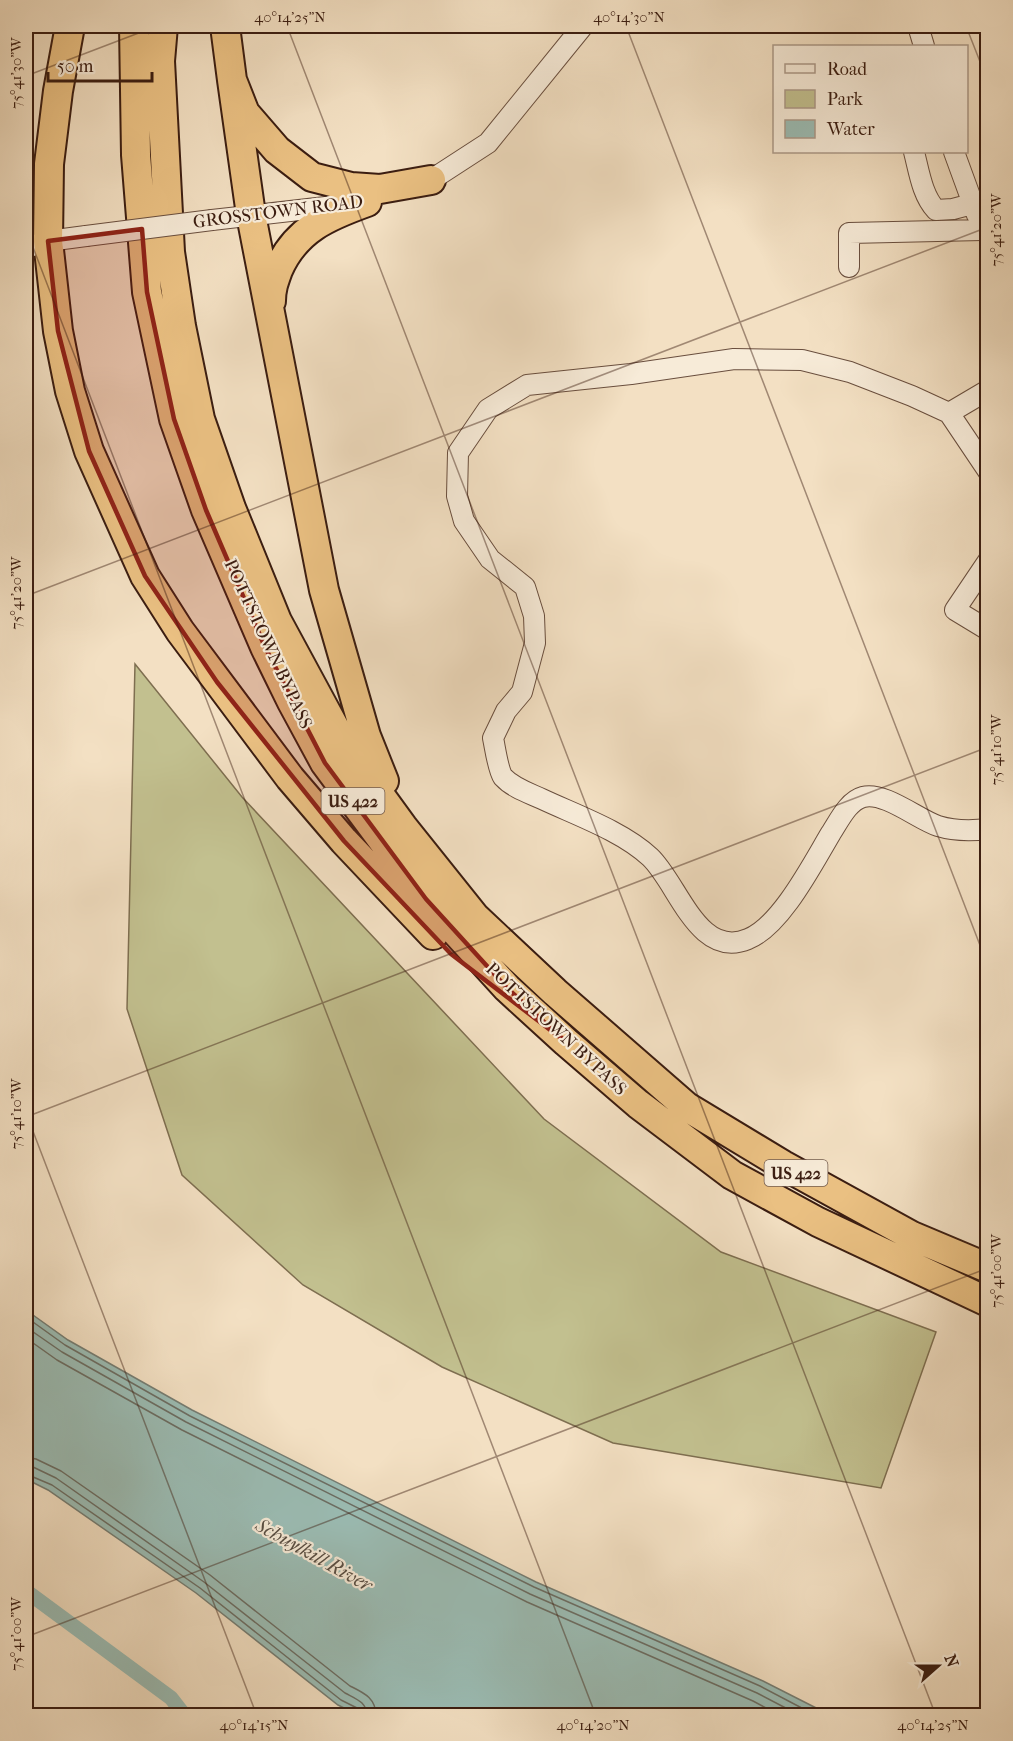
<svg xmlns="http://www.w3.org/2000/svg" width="1013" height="1741" viewBox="0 0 1013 1741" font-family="'IM FELL French Canon',serif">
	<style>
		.green { fill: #c2c08f; stroke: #7e6e50; stroke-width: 1.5 }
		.water { fill: #9bbdb5; stroke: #757d73; stroke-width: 1.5 }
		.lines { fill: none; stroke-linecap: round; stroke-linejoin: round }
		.shore { stroke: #6b6d63; stroke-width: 1.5 }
		.canal { stroke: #9bbdb5; stroke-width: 15 }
		.minor-casing { stroke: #694e3e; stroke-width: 22 }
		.highway-casing { stroke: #3b1d11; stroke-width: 32 }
		.minor { stroke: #f7ebd8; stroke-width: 20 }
		.highway { stroke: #eac082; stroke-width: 28 }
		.minor-bridge-casing { stroke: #694e3e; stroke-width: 22; stroke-linecap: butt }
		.minor-bridge { stroke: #f7ebd8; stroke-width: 20 }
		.marked { fill: #8f2418; fill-opacity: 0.2; stroke: #8f2418; stroke-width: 4.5; stroke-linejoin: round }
		.ticks { fill: none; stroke: #3b1d11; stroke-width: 1.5; stroke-opacity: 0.45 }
		.labels { text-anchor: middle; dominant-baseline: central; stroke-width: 4.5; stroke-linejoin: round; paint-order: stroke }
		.shield { fill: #f7ebd8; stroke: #735b4d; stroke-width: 1.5 }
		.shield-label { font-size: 16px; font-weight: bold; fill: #3b1d11 }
		.street-label { font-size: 18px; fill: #3b1d11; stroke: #f7ebd8 }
		.water-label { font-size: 20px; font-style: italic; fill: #584d42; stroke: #f7ebd8 }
		.neatline { fill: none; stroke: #3b1d11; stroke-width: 2 }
		.ticks-label { font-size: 15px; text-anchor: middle; fill: #3b1d11 }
	</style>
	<rect width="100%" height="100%" fill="#f3e0c3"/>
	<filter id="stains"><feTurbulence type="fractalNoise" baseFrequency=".00333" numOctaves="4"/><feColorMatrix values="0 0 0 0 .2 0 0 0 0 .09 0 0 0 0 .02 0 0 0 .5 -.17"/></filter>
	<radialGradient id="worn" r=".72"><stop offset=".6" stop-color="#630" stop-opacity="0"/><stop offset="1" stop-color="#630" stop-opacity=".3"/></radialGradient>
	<path class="green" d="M135 664 242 797 544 1119 721 1252 936 1332 881 1488 613 1443 442 1367 303 1285 182 1175 127 1009Z"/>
	<path class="water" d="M26 1310 68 1340 192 1410 536 1582 763 1681 830 1715H358L338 1705 196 1593 48 1490 26 1479Z"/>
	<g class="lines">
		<path class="shore" d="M26 1317 65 1345 190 1416 534 1587 760 1686 817 1716
			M26 1327 62 1352 186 1422 530 1594 757 1693 801 1716
			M26 1338 57 1360 182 1430 527 1602 753 1701 781 1716
			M26 1457 36 1459 61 1471 210 1575 350 1686C364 1693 376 1698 376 1716
			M26 1466 33 1467 56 1478 204 1582 345 1693C356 1699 367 1702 367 1716
			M26 1474 52 1485 200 1588 341 1700 357 1708 360 1716"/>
		<path class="canal" d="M26 1591 171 1698 185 1716"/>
		<defs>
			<path id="minor" d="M918 26 924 46
				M914 152C919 171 922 195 936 210L953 209 972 204
				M954 152 977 215
				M420 184 431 180 488 143 583 26
				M212 220 343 205
				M26 248 48 241 86 236
				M849 267V233L982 230
				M988 390 949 413 912 396 850 372 802 360 734 359 631 374 527 385 488 409 458 453 457 496 464 521 490 559 525 587 534 616 535 643 522 692 506 711 493 738C495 747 498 770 503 777 513 788 529 793 542 799 576 815 622 831 650 857 678 883 698 960 748 939 781 926 813 863 831 833 839 821 848 801 863 797 884 791 919 820 938 826 954 831 971 831 988 829
				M949 413 988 471
				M988 561 955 610 988 630"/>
			<path id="highway" d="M70 26 58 91 49 164 48 241 58 331 70 391 89 451 145 576 180 631 290 778 344 841 433 935
				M134 26 136 155 147 292 174 419 206 510 265 647 292 702 325 763 426 899 507 988 566 1042 638 1104 732 1175 818 1222 988 1302
				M163 26 160 61 170 252 181 326 200 419 231 508 277 621 337 732 371 783 403 827 475 917 555 992 687 1107 783 1165 912 1236 988 1268
				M225 26 232 80 245 113 277 150 312 177 351 187 380 189 431 180
				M232 80 251 215 324 590 366 736 384 781
				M271 301C271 289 274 281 278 270 296 229 328 216 367 202"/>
		</defs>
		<use href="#minor" class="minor-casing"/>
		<use href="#highway" class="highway-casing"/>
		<use href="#minor" class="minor"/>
		<use href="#highway" class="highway"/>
		<defs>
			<path id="minor-bridge" d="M86 236 212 220"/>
		</defs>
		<use href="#minor-bridge" class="minor-bridge-casing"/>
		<use href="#minor-bridge" class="minor-bridge"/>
	</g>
	<path class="marked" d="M142 229 147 292 174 419 206 510 265 647 325 763 426 899 507 988 566 1042 451 954 344 841 217 682 145 576 89 451 58 331 48 241Z"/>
	<path class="ticks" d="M287 26 936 1716M626 26 988 966M966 26 988 82M26 76 157 26M26 229 596 1716M26 596 988 227M26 1113 257 1716M26 1117 988 747M26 1637 988 1268"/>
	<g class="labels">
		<g class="shield">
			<rect x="321.5" y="788" width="63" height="26" rx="4.5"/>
			<rect x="764.5" y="1160" width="63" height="26" rx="4.5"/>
		</g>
		<g class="shield-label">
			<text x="353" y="801">US 422</text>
			<text x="796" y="1173">US 422</text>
		</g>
		<g class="street-label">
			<text transform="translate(278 212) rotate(-7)">GROSSTOWN ROAD</text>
			<text transform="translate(268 644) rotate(65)">POTTSTOWN BYPASS</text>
			<text transform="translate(556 1029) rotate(43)">POTTSTOWN BYPASS</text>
		</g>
		<g class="water-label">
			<text transform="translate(314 1555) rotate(29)">Schuylkill River</text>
		</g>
	</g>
	<rect width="1013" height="1741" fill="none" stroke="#f3e0c3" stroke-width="66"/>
	<rect x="773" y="45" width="195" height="108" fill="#f7ebd8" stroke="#ac9988" stroke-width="1.5"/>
	<rect x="785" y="64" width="30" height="9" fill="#f7ebd8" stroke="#ac9988" stroke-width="1.5"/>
	<text x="827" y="75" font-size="18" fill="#3b1d11">Road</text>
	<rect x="785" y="90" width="30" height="18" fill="#c2c08f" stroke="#ac9988" stroke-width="1.5"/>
	<text x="827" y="105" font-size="18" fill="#3b1d11">Park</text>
	<rect x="785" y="120" width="30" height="18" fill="#9bbdb5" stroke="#ac9988" stroke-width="1.5"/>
	<text x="827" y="135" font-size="18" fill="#3b1d11">Water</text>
	<g transform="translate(938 1666) rotate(69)" stroke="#f7ebd8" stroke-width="4.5" paint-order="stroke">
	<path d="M0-4.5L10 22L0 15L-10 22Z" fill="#3b1d11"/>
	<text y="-9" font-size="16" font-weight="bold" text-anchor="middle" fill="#3b1d11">N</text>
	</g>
	<path d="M48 72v9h104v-9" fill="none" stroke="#3b1d11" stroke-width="3"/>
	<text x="57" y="72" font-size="18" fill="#3b1d11" stroke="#f7ebd8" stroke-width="4.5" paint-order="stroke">50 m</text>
	<rect x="33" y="33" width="947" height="1675" class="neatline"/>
	<g class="ticks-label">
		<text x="290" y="22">40°14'25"N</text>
		<text x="629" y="22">40°14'30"N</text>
		<text transform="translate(16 73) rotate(-90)" y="5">75°41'30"W</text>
		<text transform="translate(996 230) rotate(-90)" y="5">75°41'20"W</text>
		<text transform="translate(16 593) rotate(-90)" y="5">75°41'20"W</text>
		<text transform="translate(996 750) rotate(-90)" y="5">75°41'10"W</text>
		<text transform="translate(16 1114) rotate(-90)" y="5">75°41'10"W</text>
		<text transform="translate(996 1271) rotate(-90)" y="5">75°41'00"W</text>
		<text transform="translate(16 1634) rotate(-90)" y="5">75°41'00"W</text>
		<text x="254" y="1730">40°14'15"N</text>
		<text x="593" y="1730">40°14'20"N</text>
		<text x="933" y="1730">40°14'25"N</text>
	</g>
	<rect width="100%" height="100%" filter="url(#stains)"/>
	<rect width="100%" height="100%" fill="url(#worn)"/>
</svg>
